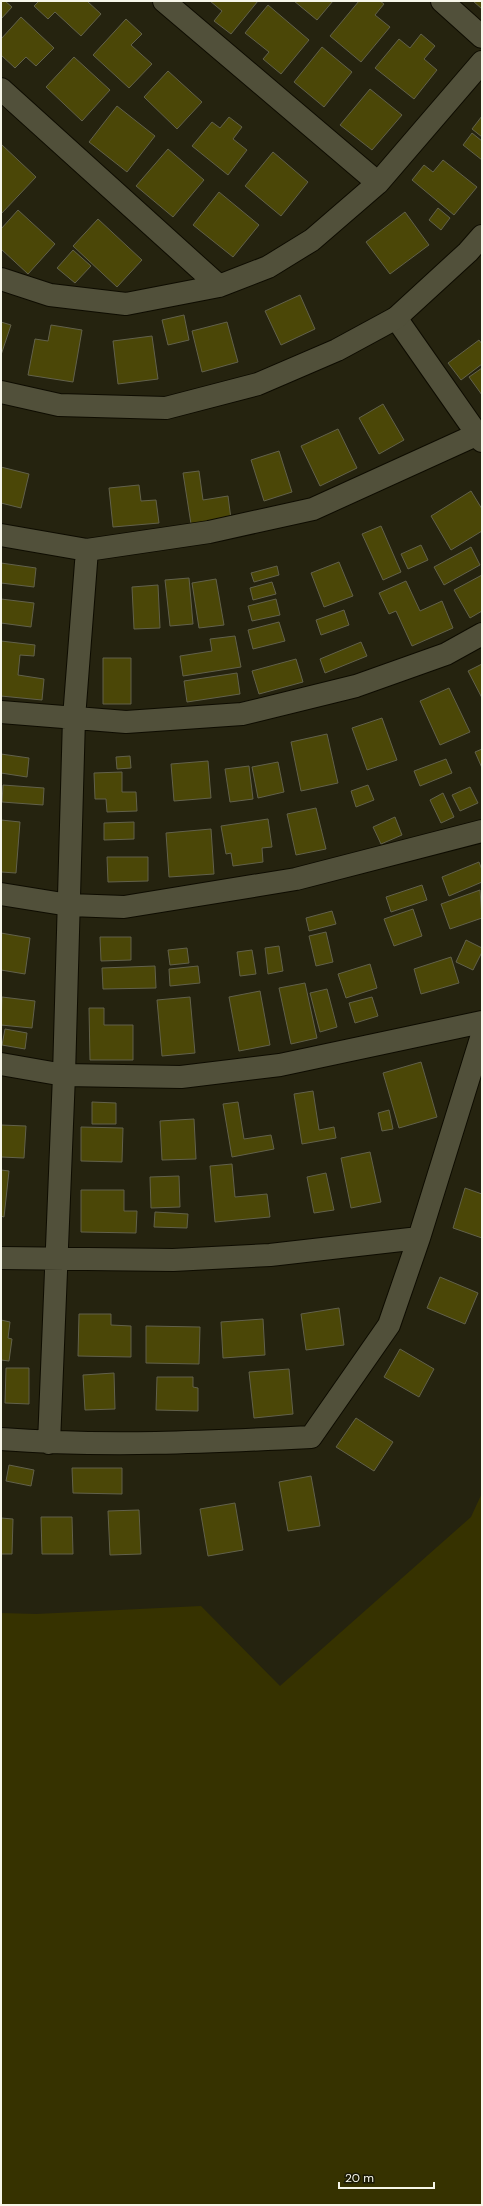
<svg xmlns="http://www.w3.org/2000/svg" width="483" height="2206" viewBox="0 0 483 2206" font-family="'DM Sans',sans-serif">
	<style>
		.green { fill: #363200 }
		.building { fill: #4b4707; stroke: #62614b }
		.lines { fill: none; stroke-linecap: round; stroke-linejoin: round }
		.minor-casing { stroke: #0e0c00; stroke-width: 24 }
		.tertiary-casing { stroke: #0e0c00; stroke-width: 24 }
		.minor { stroke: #51503a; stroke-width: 22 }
		.tertiary { stroke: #51503a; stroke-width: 22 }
	</style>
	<rect width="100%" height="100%" fill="#25230f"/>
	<path class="green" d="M482 1493V2205H1V1613L36 1614 201 1606 280 1686 471 1517Z"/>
	<path class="building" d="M1 1H5L12 7 1 19Z
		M39 1H87L101 14 81 36 55 12 48 19 34 6Z
		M210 1H258L231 34 214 21 222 11Z
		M294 1H333L317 20Z
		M380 1 384 4 375 15 390 27 361 62 330 36 359 1Z
		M473 1H482V9Z
		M268 5 309 40 281 74 263 59 269 52 245 33Z
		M21 17 54 48 36 66 26 57 15 68 1 55V39Z
		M126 19 142 34 131 45 152 64 129 88 93 55Z
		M421 34 435 46 424 59 437 70 414 99 375 68 399 39 410 48Z
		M322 47 352 72 324 107 294 82Z
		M74 57 110 90 82 121 46 87Z
		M168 71 202 102 177 129 144 97Z
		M370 89 402 115 372 150 340 125Z
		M117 106 155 136 127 172 89 142Z
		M482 116V137L472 129Z
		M229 117 242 127 233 139 247 150 228 175 192 146 212 122 220 128Z
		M472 133 482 141V160L463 145Z
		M1 144 36 177 1 214Z
		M168 149 204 180 173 217 136 186Z
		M273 152 308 182 281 216 245 186Z
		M443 160 477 187 454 215 412 180 424 165 433 172Z
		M219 192 259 225 233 257 193 225Z
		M438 208 450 218 441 230 429 220Z
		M18 210 55 244 28 274 1 249V229Z
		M405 212 429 245 390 274 366 242Z
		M98 219 142 260 117 287 73 246Z
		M73 250 91 266 75 283 57 268Z
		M300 295 315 329 281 345 265 311Z
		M184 315 189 340 168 345 162 320Z
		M1 322 11 325 1 355Z
		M227 322 238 362 202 372 192 331Z
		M51 325 82 330 73 382 28 375 35 339 48 341Z
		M152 336 158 379 118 384 113 341Z
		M479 340 482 344V364L461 380 448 363Z
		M482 368V395L469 377Z
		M383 404 404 440 379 454 359 418Z
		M338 429 357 468 320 486 301 446Z
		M279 451 292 492 264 501 251 460Z
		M1 467 29 474 21 508 1 503Z
		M199 471 203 500 228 496 231 519 191 524 183 473Z
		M139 485 141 501 156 500 159 523 113 527 109 488Z
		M471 491 482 509V531L451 550 431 516Z
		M381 526 401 572 383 580 362 534Z
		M421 545 428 560 408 569 401 554Z
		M471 547 480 565 444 585 434 567Z
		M339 562 353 596 324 607 311 573Z
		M1 563 36 568 34 587 1 583Z
		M277 566 279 575 254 582 251 573Z
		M482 575V611L470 618 454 590Z
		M189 578 193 624 170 626 165 580Z
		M216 579 224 625 199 628 192 583Z
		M406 581 420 611 442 601 453 628 412 646 396 611 389 614 379 593Z
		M272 582 276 594 253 600 250 588Z
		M158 585 160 628 134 629 132 587Z
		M1 599 34 603 31 627 1 623Z
		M276 599 280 615 252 621 248 606Z
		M344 610 349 625 321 635 316 620Z
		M279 622 285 641 253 649 248 630Z
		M235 636 241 667 183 676 180 656 212 651 210 639Z
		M1 641 35 645 34 656 20 655 18 675 44 679 42 700 1 696Z
		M361 642 367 656 325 673 320 659Z
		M103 658H131V704H103Z
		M296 659 303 682 259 694 252 671Z
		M482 664V698L468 671Z
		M237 673 240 694 187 702 184 681Z
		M449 688 470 732 440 745 420 701Z
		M382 718 397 760 367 770 352 728Z
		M327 734 338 783 301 791 291 742Z
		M482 749V768L475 752Z
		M1 754 29 758 27 777 1 773Z
		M130 756 131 768 117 769 116 757Z
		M446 759 452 773 420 786 414 771Z
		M208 761 211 798 174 801 171 764Z
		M278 762 284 792 258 798 252 767Z
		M249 766 253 799 230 802 225 769Z
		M122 772V792H136L137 811 107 812 106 799H95L94 773Z
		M3 785 44 788 43 805 2 802Z
		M368 785 374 800 356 807 351 791Z
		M470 787 478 803 460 811 452 795Z
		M443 793 454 817 441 823 430 800Z
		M316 808 326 849 296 855 287 814Z
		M395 817 402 835 381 844 373 827Z
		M268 819 272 847 262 848 263 862 233 866 231 853 226 854 221 826Z
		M1 820 20 822 16 873 1 872Z
		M134 822V839L104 840V823Z
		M211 829 214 874 169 877 166 833Z
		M107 857H148V881L108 882Z
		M479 862 482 870V882L449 896 442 877Z
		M422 885 427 900 391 912 386 897Z
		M480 890 482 918 450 929 441 904Z
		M413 909 422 936 394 946 384 919Z
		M332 911 336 924 309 931 306 918Z
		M326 932 333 962 316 966 309 936Z
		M1 933 30 938 25 974 1 970Z
		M100 937H131V960L101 961Z
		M466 940 482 948V952L473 970 456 962Z
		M279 946 283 971 268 974 265 948Z
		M187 948 189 963 170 965 168 950Z
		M252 950 256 974 240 976 237 952Z
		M451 957 459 983 421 994 414 969Z
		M370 964 377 988 346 998 338 974Z
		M155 966 156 988 103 989 102 968Z
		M198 966 200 983 170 986 169 969Z
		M305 983 317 1038 291 1044 279 988Z
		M327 989 337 1027 320 1032 310 993Z
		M260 991 270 1045 239 1051 229 997Z
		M2 997 35 1001 32 1028 1 1025Z
		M190 997 195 1053 162 1056 157 1000Z
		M372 997 378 1016 355 1023 349 1003Z
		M89 1008H104V1025H133V1060H90Z
		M5 1029 27 1033 25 1049 2 1045Z
		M421 1062 437 1117 399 1128 383 1073Z
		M313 1091 319 1130 334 1127 336 1138 302 1144 294 1094Z
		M92 1102 116 1103V1124H92Z
		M238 1102 244 1139 271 1135 274 1149 232 1157 223 1104Z
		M389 1110 393 1129 382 1131 378 1113Z
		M194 1119 196 1159 162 1160 160 1121Z
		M1 1125 26 1126 24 1158 1 1157Z
		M81 1127 123 1128 122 1162 81 1161Z
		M370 1152 381 1202 351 1208 341 1158Z
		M232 1164 235 1197 267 1194 270 1217 215 1222 210 1166Z
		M1 1170 9 1171 4 1217 1 1216Z
		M326 1173 334 1210 314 1213 307 1177Z
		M179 1176 180 1207 151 1208 150 1177Z
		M465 1188 482 1194V1238L453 1228Z
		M81 1190H124V1211H137L136 1233 81 1232Z
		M155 1212 188 1214 187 1228 154 1227Z
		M440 1277 478 1293 465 1324 427 1308Z
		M339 1308 344 1345 306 1350 301 1314Z
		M79 1314H111V1325L131 1326V1357L78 1356Z
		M263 1319 265 1355 223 1358 221 1322Z
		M1 1320 10 1322 8 1338 12 1339 9 1361 1 1360Z
		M146 1326 200 1327 199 1364 146 1363Z
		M400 1349 434 1369 419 1397 384 1377Z
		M6 1368H29V1404L5 1403Z
		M289 1369 293 1414 254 1418 249 1372Z
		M114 1373 115 1409 85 1410 83 1375Z
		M157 1377H193V1387L198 1388V1411L156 1410Z
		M356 1418 393 1442 374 1471 336 1447Z
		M9 1465 34 1470 31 1486 6 1481Z
		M72 1468H122V1494L73 1493Z
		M311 1476 320 1526 288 1531 279 1482Z
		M235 1503 243 1550 208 1556 200 1509Z
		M139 1510 141 1554 110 1555 108 1511Z
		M41 1517H72L73 1554H42Z
		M1 1518 13 1519 12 1554H1Z"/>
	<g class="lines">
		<defs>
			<path id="minor" d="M164 1 378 183
				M442 1 482 37
				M1 89 219 286
				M1 279 50 295 126 304 219 286 268 267 312 240 378 183 482 62
				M396 318 482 441
				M1 535 87 550 209 532 313 509 478 434
				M1 712 126 722 242 714 356 686 446 654 482 634
				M1 894 69 905 124 907 296 879 482 831
				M1 1064 64 1075 181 1077 280 1065 482 1022
				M1 1258 173 1260 270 1255 419 1238 482 1035
				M1 1439C104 1447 208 1442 311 1437L389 1325 419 1238
				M49 1443 64 1075 74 718 87 550"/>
			<path id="tertiary" d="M1 392 59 405 166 408 258 384 337 350 396 318 468 252 482 236"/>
		</defs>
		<use href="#minor" class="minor-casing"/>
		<use href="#tertiary" class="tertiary-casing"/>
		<use href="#minor" class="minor"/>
		<use href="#tertiary" class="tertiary"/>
	</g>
	<rect width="483" height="2206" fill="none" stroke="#f6f6e9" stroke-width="4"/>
	<path d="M339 2182v6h95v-6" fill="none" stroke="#f6f6e9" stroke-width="2"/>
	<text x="345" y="2182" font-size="12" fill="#f6f6e9" stroke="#1b1a06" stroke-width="3" paint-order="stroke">20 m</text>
</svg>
